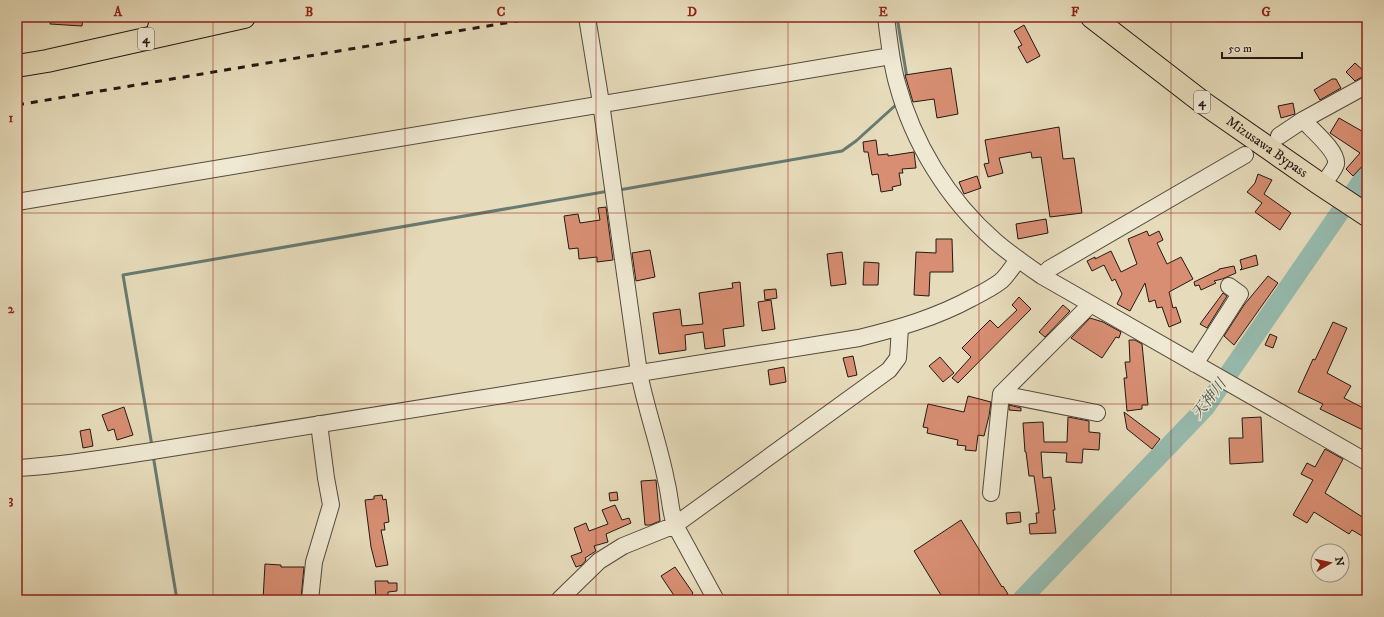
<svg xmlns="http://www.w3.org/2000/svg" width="1384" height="617" viewBox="0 0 1384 617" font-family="'IM FELL DW Pica','Noto Serif JP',serif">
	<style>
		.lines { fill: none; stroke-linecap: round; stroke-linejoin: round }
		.stream { stroke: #687a71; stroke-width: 3 }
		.river { stroke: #96bbaf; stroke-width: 19 }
		.building { fill: #d78e72; stroke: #241913 }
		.minor-casing { stroke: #544a3d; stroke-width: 18 }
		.major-casing { stroke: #241913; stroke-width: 22 }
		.highway-casing { stroke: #241913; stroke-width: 24 }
		.minor { stroke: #efe8d2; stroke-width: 16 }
		.major { stroke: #e6dbba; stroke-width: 20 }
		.highway { stroke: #e6dbba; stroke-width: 22 }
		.rail { stroke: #241913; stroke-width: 3; stroke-dasharray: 7 7; stroke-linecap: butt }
		.grid { fill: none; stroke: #8f2418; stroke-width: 1; stroke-opacity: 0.55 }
		.labels { text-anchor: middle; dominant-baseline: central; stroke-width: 3; stroke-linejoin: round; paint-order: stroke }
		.shield { fill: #efe8d2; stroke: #61574c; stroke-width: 1 }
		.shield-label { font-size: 13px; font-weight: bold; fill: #241913 }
		.street-label { font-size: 14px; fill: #241913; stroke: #efe8d2 }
		.water-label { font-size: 15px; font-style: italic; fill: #4c524a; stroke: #efe8d2 }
		.neatline { fill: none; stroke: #8f2418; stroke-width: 1.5 }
		.grid-label { font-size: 13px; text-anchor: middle; font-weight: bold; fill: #8f2418 }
	</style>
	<rect width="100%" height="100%" fill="#e6dbba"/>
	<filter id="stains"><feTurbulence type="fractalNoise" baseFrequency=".005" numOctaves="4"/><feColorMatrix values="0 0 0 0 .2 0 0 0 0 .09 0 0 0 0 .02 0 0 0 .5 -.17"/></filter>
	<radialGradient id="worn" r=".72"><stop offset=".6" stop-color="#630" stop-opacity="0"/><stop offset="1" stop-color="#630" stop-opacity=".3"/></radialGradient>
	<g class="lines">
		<path class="stream" d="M897 17 907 78
			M619 190 842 151 856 141 898 103
			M152 446 123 275 609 191
			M153 455 177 600"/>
		<path class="river" d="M1021 600 1205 408 1367 173"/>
	</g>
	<path class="building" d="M51 17H83L82 26 50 24Z
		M1024 25 1040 56 1027 63 1018 47 1022 45 1014 31Z
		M1355 63 1366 73 1362 77 1355 81 1346 72Z
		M951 68 958 114 937 118 934 99 913 102 905 75Z
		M1332 79H1336L1341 88 1320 100 1314 90Z
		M1293 103 1295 114 1281 118 1278 106Z
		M1339 118 1367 134V161L1353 176 1346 169 1360 153 1330 133Z
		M1059 127 1063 159 1074 158 1082 213 1050 217 1041 157 1032 158 1031 152 999 158 1003 173 988 177 984 164 989 163 985 140Z
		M876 140 878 155 888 154V156L914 152 916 168 902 169 903 173H899L901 185 892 187 893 190 881 192 878 174 872 175 868 152H864L863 142Z
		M1258 174 1272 180 1264 194 1291 213 1280 230 1255 212 1262 203 1247 192 1255 183Z
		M977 176 981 188 964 194 959 182Z
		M606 207 613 260 597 262V257L579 259 578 248 569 249 564 216 578 214 580 223 600 220 598 208Z
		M1046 219 1048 233 1018 239 1016 224Z
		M1147 231 1149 236 1159 231 1163 240 1157 243 1167 264 1181 257 1193 279 1169 292 1173 308 1176 307 1181 322 1169 327 1162 307 1157 308 1155 300 1149 302 1145 283 1130 311 1117 304 1122 294 1115 279 1112 281 1104 265 1092 271 1087 261 1095 257V259L1111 251 1121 272 1137 264 1128 239Z
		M936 239H952L953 272H930L929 296 914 295 916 252 936 253Z
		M650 250 655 277 636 281 632 253Z
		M842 252 846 284 831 286 827 254Z
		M1256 255 1258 265 1240 270 1242 268 1240 260Z
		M864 262 879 263 878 285H863Z
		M1234 266 1236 273 1222 279 1214 281 1216 283 1201 290 1199 285 1195 286 1194 282 1219 270V269Z
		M1268 276 1278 283 1234 345 1224 336 1244 305Z
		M740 282 744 326 723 329 725 346 705 349 703 332 685 335 686 350 659 354 653 313 680 309 682 326 703 324 699 293 733 288 732 283Z
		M776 289 777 298 765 300 764 290Z
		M1223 293 1227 296 1207 328 1200 324Z
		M1019 297 1031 309 958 383 952 378 971 357 962 348 990 320 998 328 1017 310 1012 305Z
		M771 300 775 329 762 331 758 302Z
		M1063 305 1070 311 1045 337 1039 332Z
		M1090 318 1103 322 1121 332 1119 338 1116 337 1102 358 1071 338Z
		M1333 322 1347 328 1327 373 1351 386 1344 398 1367 410V432L1320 409 1323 404 1298 392 1313 359 1315 360Z
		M1270 334 1277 337 1273 348 1265 345Z
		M1129 340H1135L1142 344 1148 405H1142V409L1127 411 1124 378H1127L1125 362H1130Z
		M853 356 857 375 848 377 843 358Z
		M940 357 954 373 943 382 929 366Z
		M784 367 786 382 770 385 768 370Z
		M968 396 991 402 989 416 984 436 978 435 976 451 965 450 966 446 957 445 958 440 927 433 928 428 923 427 928 404 964 412Z
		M1009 405 1021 408V411L1009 410Z
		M124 407 133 435 117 440 114 429 108 431 102 415Z
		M1124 412 1160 439 1152 449 1127 429Z
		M1068 417 1089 421V432L1100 433 1099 450 1083 449 1082 463 1066 462 1067 453 1041 452 1043 478 1051 477 1055 510H1053L1056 533 1030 534 1029 524 1037 523 1036 513H1039L1034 476H1029L1026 452H1025L1023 423 1043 422 1044 442H1067Z
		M1261 417 1263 462 1230 464 1229 438H1243L1242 418Z
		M90 429 93 446 83 448 80 431Z
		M1325 449 1343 459 1325 493 1367 520V539L1352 530 1349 534 1314 512 1307 523 1293 515 1313 480 1301 474 1307 463 1315 467Z
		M656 480 660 521 650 525H645L641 481Z
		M617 492 618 500 610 501 609 493Z
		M382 495 383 500 386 499 389 522 384 523 385 530H381L388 565 376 567 371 547 365 500 374 499V496Z
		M615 505 622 520 629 518 631 523 606 534 608 542 594 546 596 551 585 558 586 560 582 565 576 567 571 556 582 552 574 528 586 523 589 531 608 524 602 510Z
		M1020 512 1021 522 1007 524 1006 513Z
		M961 520 1002 587 1003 586 1008 594 998 600H944L914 551Z
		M265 564 281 565V567H304L301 599 263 600Z
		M675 567 693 593 692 594 697 600H677L661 576Z
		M375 581H388V583H397V591L388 592V600H376Z"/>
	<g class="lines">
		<defs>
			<path id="minor" d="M587 17 601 103 639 373C646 409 659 444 666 480 670 495 670 510 675 525L716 600
				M886 17C889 39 891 62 897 83 913 143 948 200 995 241 1010 254 1026 265 1042 276L1367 462
				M1303 120C1312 130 1338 151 1336 164 1334 171 1326 179 1322 186
				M1279 136 1303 120 1367 85
				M17 202 891 56
				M1042 276 1049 269 1245 155
				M1195 364 1240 294 1229 286
				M1001 394 1097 413
				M17 468C60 466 104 458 146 452L859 338C899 328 935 318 972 298 982 293 992 288 1001 281 1007 276 1012 267 1018 260
				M991 493 1001 394 1091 304
				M310 600 314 562 331 505 326 478 319 424
				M559 600 599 561 623 546 675 525 889 370 898 358 900 328"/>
			<path id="major" d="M158 27 191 17"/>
			<g id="highway">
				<path id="s1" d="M1092 17 1202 102 1317 182 1367 215"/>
				<path d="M17 66 47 61 244 17"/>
			</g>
		</defs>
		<use href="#minor" class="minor-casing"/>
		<use href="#major" class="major-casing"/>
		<use href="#highway" class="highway-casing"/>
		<use href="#minor" class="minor"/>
		<use href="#major" class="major"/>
		<use href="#highway" class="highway"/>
		<path class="rail" d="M17 105 541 17"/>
	</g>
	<path class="grid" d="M213 17V600M405 17V600M596 17V600M788 17V600M979 17V600M1171 17V600M17 213H1367M17 404H1367"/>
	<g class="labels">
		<g class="shield">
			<rect x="138" y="28" width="16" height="22" rx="3"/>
			<rect x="1194" y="91" width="16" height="22" rx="3"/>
		</g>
		<g class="shield-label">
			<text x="146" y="39">4</text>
			<text x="1202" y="102">4</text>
		</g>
		<g class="street-label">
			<text stroke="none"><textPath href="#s1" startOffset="218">Mizusawa Bypass</textPath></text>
		</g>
		<g class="water-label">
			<text transform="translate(1209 399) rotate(-52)">天神川</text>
		</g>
	</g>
	<rect width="1384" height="617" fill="none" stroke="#e6dbba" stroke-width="44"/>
	<g transform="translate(1330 563) rotate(81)"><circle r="19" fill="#efe8d2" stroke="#9e9586"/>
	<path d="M0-3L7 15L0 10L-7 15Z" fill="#8f2418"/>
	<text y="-6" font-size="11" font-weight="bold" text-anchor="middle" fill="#241913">N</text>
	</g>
	<path d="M1222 52v6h80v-6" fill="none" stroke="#241913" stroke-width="2"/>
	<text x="1228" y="52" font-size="12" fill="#241913" stroke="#efe8d2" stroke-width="3" paint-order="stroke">50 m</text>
	<rect x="22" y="22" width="1340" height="573" class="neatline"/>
	<g class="grid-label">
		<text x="118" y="16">A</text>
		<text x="309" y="16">B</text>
		<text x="501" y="16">C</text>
		<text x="692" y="16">D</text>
		<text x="883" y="16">E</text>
		<text x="1075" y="16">F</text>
		<text x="1266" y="16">G</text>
		<text x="11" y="122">1</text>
		<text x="11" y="313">2</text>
		<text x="11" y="504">3</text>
	</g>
	<rect width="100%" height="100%" filter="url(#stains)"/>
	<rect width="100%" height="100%" fill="url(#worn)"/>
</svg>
